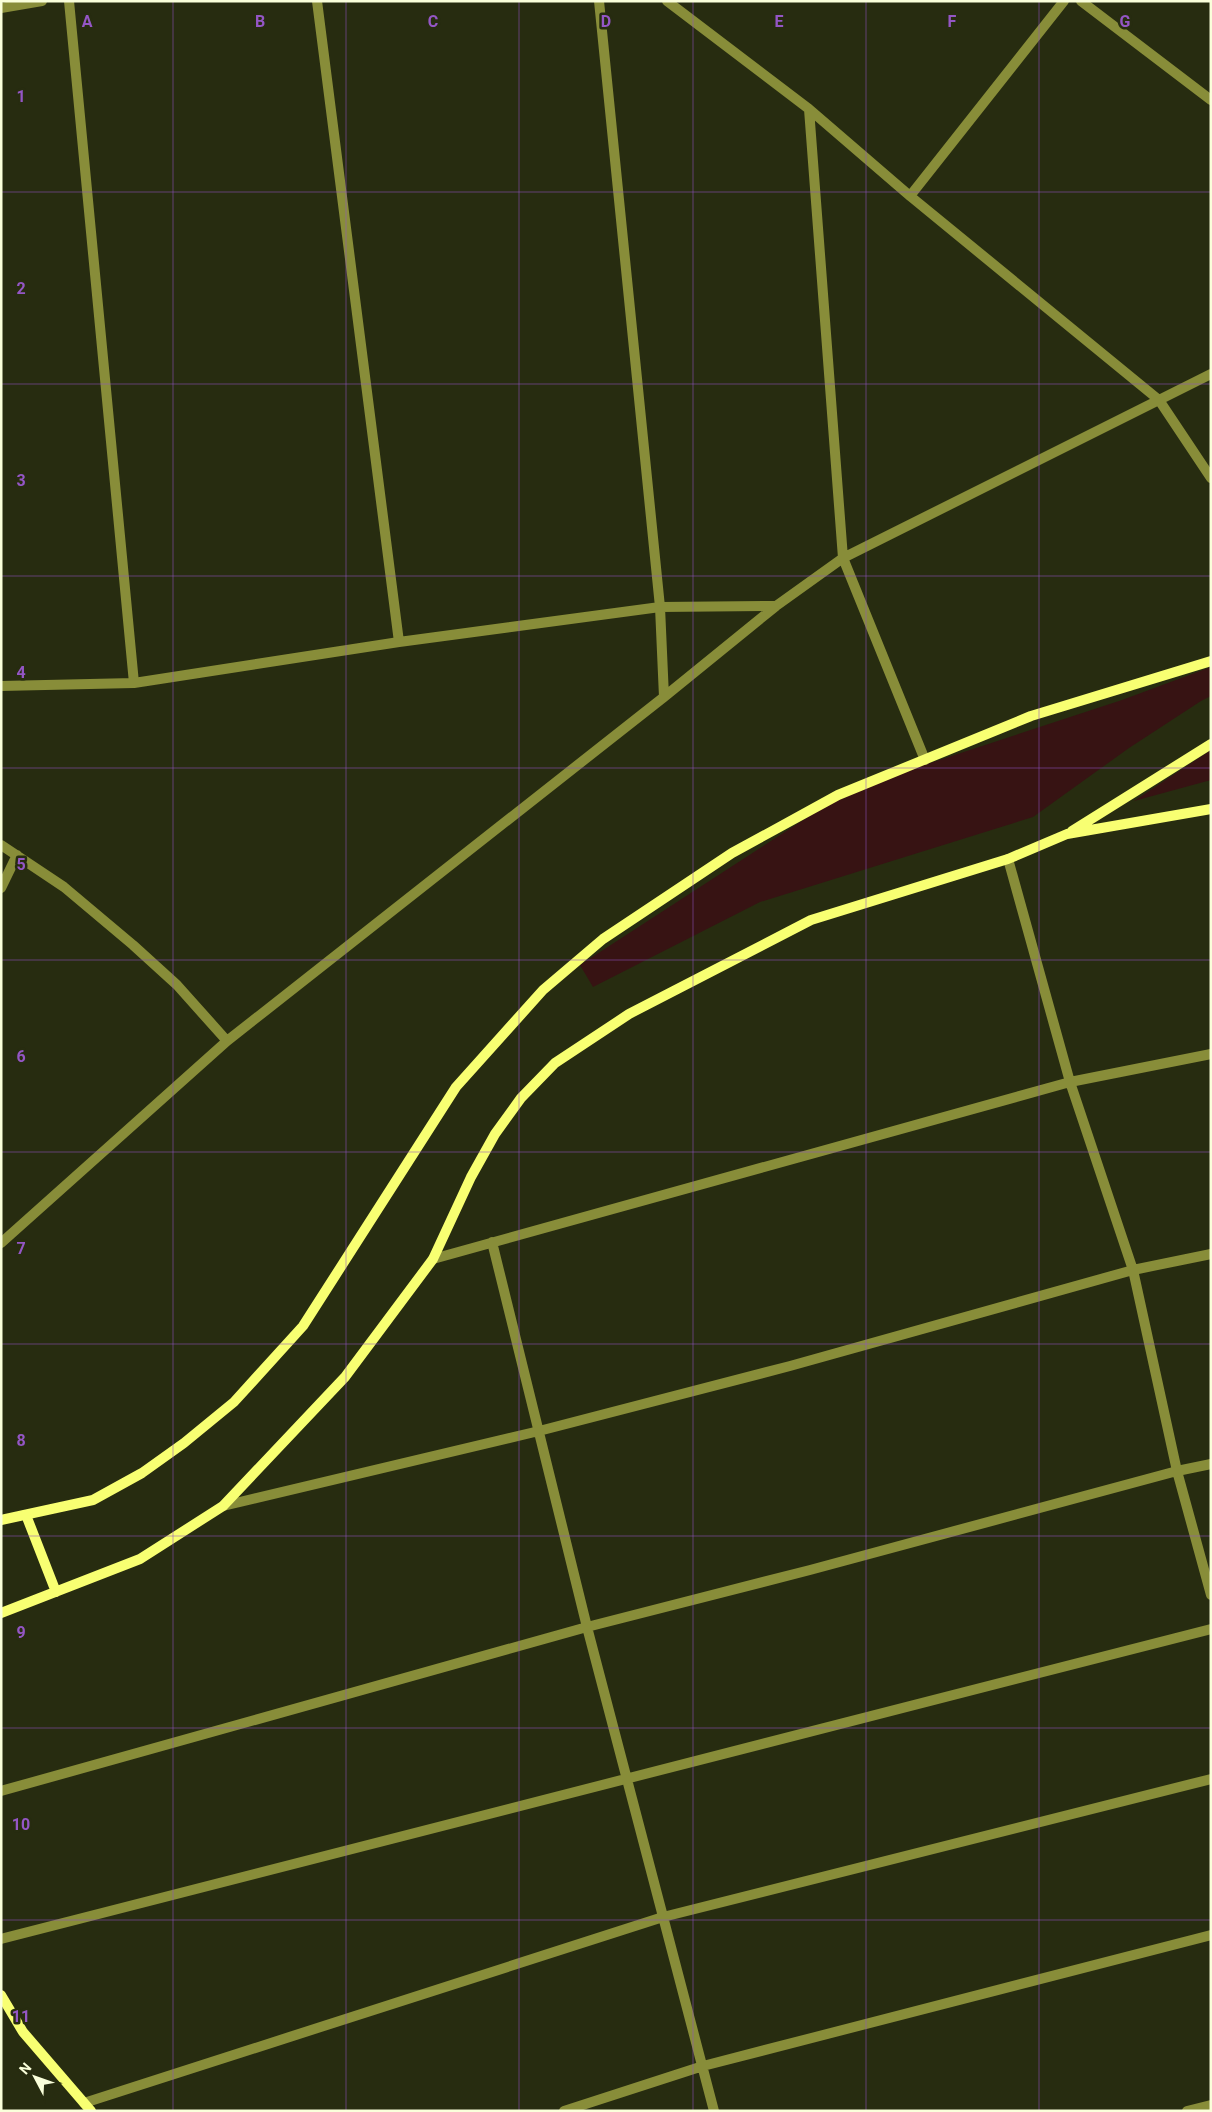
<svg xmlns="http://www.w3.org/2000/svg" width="1212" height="2112" viewBox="0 0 1212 2112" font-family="Roboto,sans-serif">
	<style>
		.green { fill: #371313 }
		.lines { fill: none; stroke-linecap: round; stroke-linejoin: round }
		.minor { stroke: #888d39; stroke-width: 10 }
		.secondary { stroke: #f8ff72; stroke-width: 10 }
		.grid { fill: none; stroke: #9456c5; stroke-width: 1; stroke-opacity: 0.55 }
		.grid-label { font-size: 16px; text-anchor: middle; font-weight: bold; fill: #9456c5; stroke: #272c10; stroke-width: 5; stroke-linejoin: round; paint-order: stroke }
	</style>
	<rect width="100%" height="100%" fill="#272c10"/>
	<path class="green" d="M1211 667V696L1201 701 1129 748 1033 817 760 902 593 987 580 965 828 804 912 769 1122 700Z
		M1211 750V780L1134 801Z"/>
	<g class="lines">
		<path class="minor" d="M69 1 134 683
			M317 1 399 642
			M599 1 660 607 664 697
			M667 1 809 109 910 196 1159 400 1211 478
			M1081 1 1211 100
			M1 8 42 1
			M809 109 843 558 925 760
			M910 196 1064 1
			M1 686 134 683 399 642 660 607 776 606
			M1 845 64 887 133 945 177 985 227 1041
			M1008 859 1070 1082 1133 1270 1177 1471 1211 1595
			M1 888 17 855
			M492 1242 587 1627 714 2111
			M1 1243 227 1041 664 697 776 606 843 558 1211 374
			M433 1259 1070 1082 1211 1054
			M223 1506 539 1431 790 1366 1133 1270 1211 1254
			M1 1791 587 1627 810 1570 1177 1471 1211 1464
			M1 1939 1211 1629
			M84 2103 663 1917 1211 1779
			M564 2111 703 2066 1211 1935
			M1187 2111 1211 2105"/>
		<path class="secondary" d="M1072 831 1211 744
			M26 1515 56 1592
			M1 1520 93 1500 142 1473 184 1443 234 1402 303 1326 456 1087 543 990 603 939 732 853 838 795 1031 716 1211 661
			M1 1613 140 1559 223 1506 345 1377 433 1259 471 1177 495 1134 521 1098 555 1063 629 1014 811 920 1008 859 1067 834 1211 809
			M1 1995 23 2032 91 2111"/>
	</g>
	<path class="grid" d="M173 1V2111M346 1V2111M519 1V2111M693 1V2111M866 1V2111M1039 1V2111M1 192H1211M1 384H1211M1 576H1211M1 768H1211M1 960H1211M1 1152H1211M1 1344H1211M1 1536H1211M1 1728H1211M1 1920H1211"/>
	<g class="grid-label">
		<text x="87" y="27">A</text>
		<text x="260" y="27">B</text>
		<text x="433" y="27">C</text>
		<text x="606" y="27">D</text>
		<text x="779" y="27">E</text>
		<text x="952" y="27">F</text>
		<text x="1125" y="27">G</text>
		<text x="21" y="102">1</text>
		<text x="21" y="294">2</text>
		<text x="21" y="486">3</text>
		<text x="21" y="678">4</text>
		<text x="21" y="870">5</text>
		<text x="21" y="1062">6</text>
		<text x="21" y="1254">7</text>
		<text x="21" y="1446">8</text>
		<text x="21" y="1638">9</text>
		<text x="21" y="1830">10</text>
		<text x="21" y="2022">11</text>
	</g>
	<rect width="1212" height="2112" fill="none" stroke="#faffdb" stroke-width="5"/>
	<g transform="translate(35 2077) rotate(311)" stroke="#272c10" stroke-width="4" paint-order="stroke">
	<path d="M0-4L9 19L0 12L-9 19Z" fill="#faffdb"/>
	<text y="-8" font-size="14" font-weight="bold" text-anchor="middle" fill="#faffdb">N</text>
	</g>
</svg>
